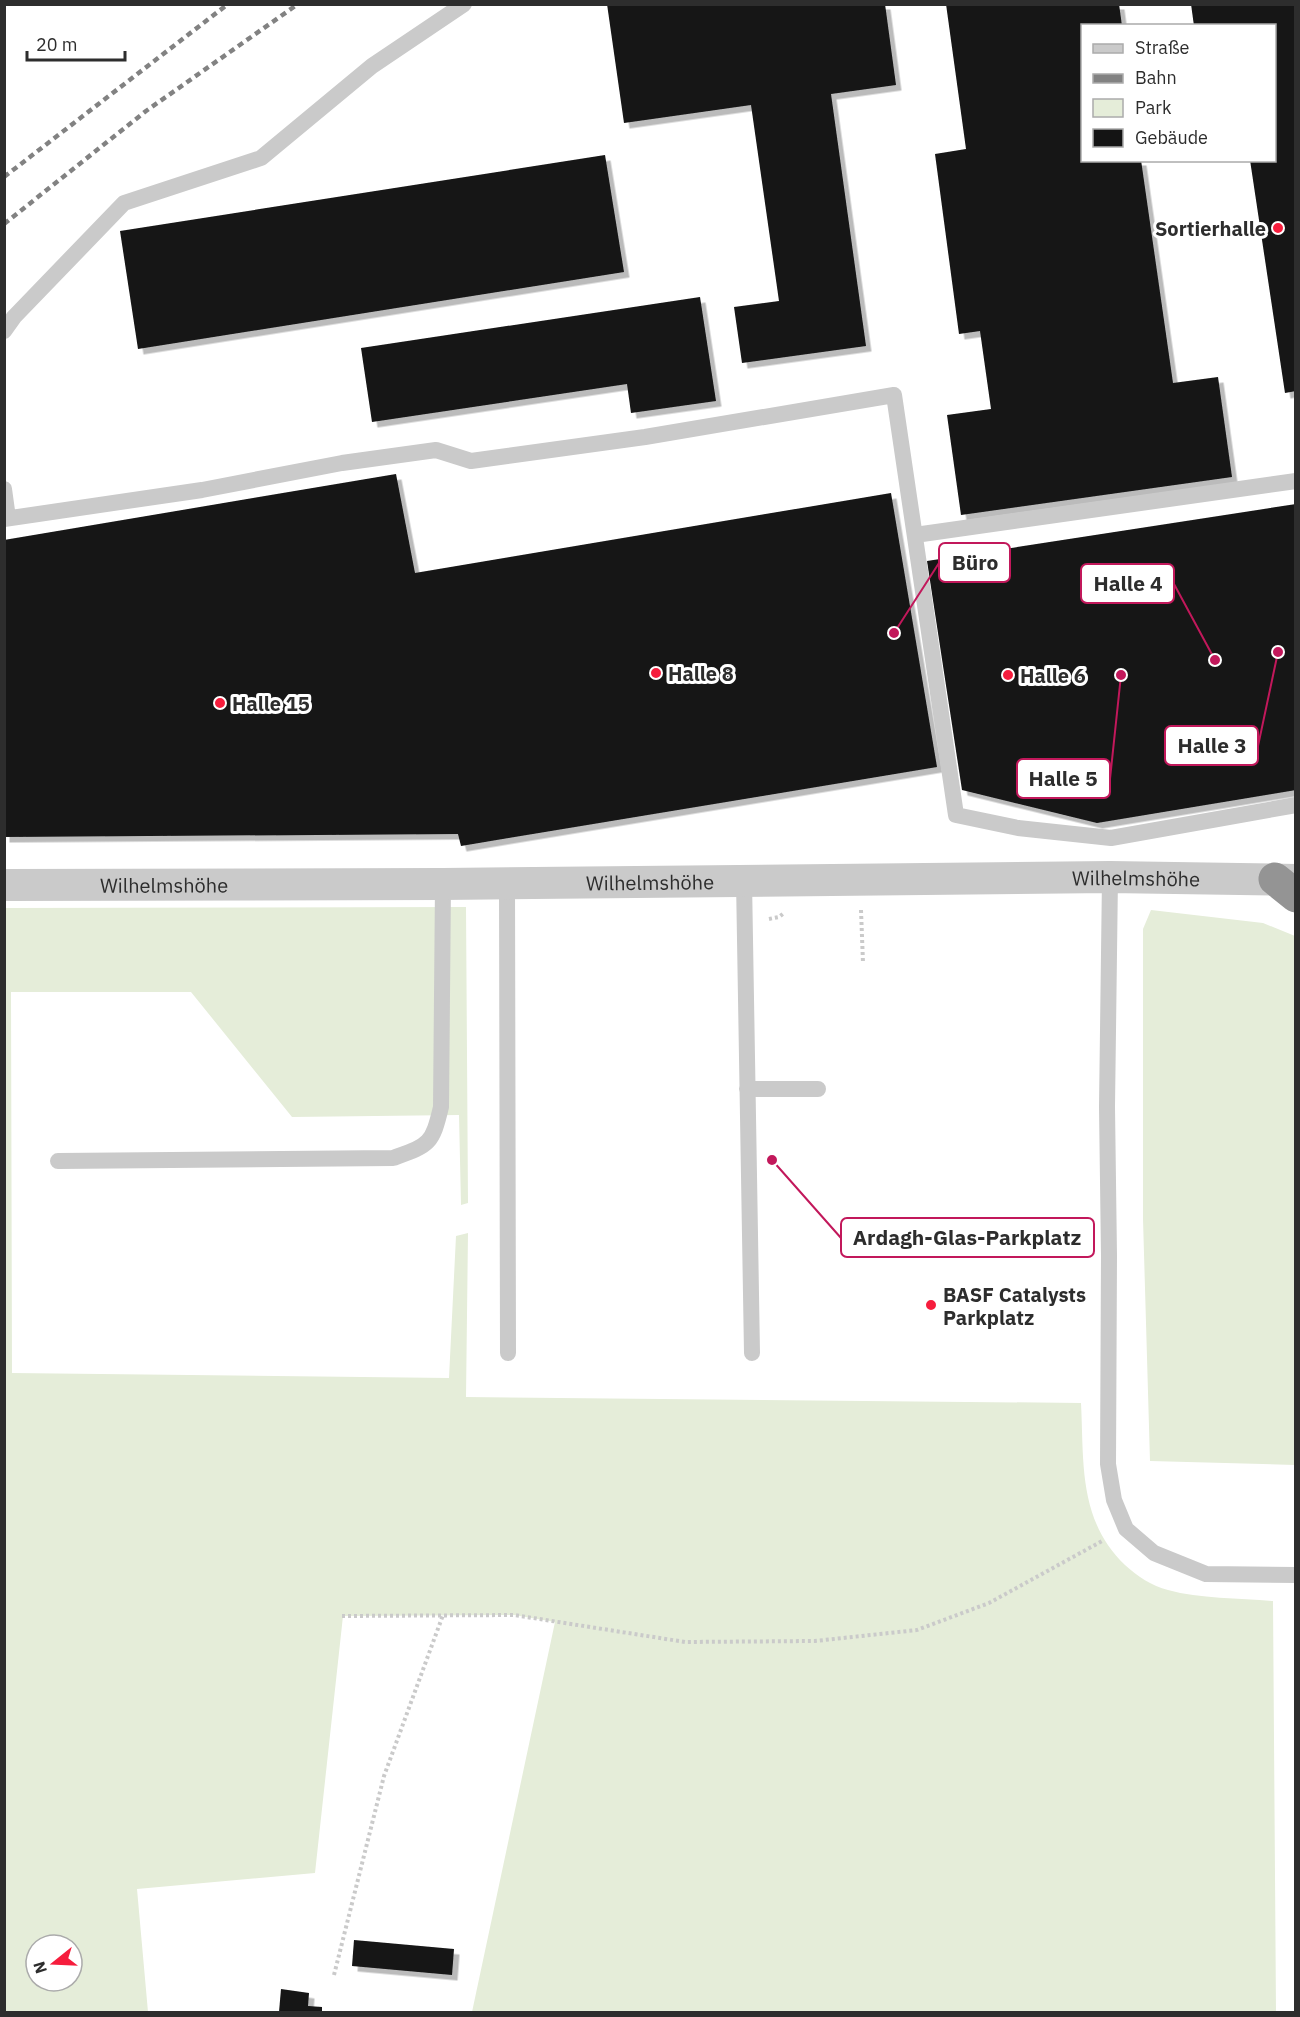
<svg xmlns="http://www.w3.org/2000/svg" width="1300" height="2017" viewBox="0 0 1300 2017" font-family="'IBM Plex Sans',sans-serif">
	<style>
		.green { fill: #e5edd9; fill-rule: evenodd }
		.building { fill: #141414; filter: url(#shadow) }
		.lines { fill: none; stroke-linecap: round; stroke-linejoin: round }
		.path { stroke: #cacaca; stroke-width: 4; stroke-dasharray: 3 3; stroke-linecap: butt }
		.lane { stroke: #cacaca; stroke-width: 16 }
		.street { stroke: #cacaca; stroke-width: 32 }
		.highway { stroke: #949494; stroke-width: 33 }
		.rail { stroke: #828282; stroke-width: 4.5; stroke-dasharray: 6 4.5; stroke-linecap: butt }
		.poi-dot { fill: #f61d3d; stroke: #fff; stroke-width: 2 }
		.labels { text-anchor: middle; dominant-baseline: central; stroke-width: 6; stroke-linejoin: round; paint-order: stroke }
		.poi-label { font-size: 20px; font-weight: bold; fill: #2d2d2d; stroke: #fff; text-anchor: start }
		.street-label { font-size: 20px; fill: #2d2d2d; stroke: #fff }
		.leader { fill: none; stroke: #c2185b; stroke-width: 2 }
		.callout-dot { fill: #c2185b; stroke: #fff; stroke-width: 2 }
		.callout { fill: #fff; stroke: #c2185b; stroke-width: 2 }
		.callout-label { font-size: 21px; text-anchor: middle; font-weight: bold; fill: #2d2d2d }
	</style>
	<defs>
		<filter id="shadow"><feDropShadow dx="5.5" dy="5.5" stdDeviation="0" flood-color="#0004"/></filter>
	</defs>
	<rect width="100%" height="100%" fill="#fff"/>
	<path class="green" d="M466 907 468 1203 461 1205 459 1115 292 1117 191 992H11L12 1373 449 1378 456 1236 468 1233 466 1397 1081 1403C1084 1462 1078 1520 1125 1565 1137 1576 1152 1586 1168 1590 1200 1599 1240 1598 1273 1601L1276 2012H472L555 1622 514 1615 343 1616 315 1873 137 1889 148 2012H5L4 908ZM36 1945H72V1981H36Z
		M1151 910 1263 923 1295 936V1465L1150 1461 1143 1219V929Z"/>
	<path class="building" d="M607 4H885L896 85 831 94 866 346 742 363 734 307 779 301 751 105 624 123Z
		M946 4H1119L1122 26H1082V160H1141L1173 383 1218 377 1232 477 961 515 947 415 991 409 980 331 959 334 935 154 966 149Z
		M1191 4H1296V391L1285 393 1250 160H1274V26H1194Z
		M605 155 624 272 138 349 120 231Z
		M700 297 716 401 631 413 627 384 372 422 361 348Z
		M396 474 415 573 891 493 937 767 461 846 458 834 4 837V540Z
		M1296 504V790L1097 823 962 790 927 561Z
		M354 1940 454 1949 452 1975 352 1966Z
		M281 1989 309 1993 308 2006 322 2007V2012H279Z"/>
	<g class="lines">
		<path class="path" d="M861 910 863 963
			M769 919 779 917 784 913
			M342 1616 514 1615 685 1642 815 1641 917 1630 989 1603 1104 1540
			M334 1975 384 1776 443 1615"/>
		<path class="lane" d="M4 331 14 317 124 203 261 158 372 66 464 4
			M4 489 8 518
			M4 519 202 490 342 463 436 450 471 461 645 437 894 395 956 815 1018 828 1111 838 1296 805
			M915 535 1296 481
			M1110 877 1107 1107 1109 1256 1108 1464 1114 1500 1126 1529 1154 1553 1206 1574 1296 1575
			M744 880 752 1353
			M507 883 508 1353
			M747 1089H818
			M58 1161 393 1158C429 1145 432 1145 441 1107L443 884"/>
		<path class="street" id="s1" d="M4 885 443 884 1110 877 1296 880"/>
		<path class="highway" d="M1275 879 1296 896"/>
		<path class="rail" d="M4 177 228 4
			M4 224 146 111 298 4"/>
	</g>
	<g class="poi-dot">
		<circle cx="1278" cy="228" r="6"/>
		<circle cx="656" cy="673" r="6"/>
		<circle cx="1008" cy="675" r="6"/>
		<circle cx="220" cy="703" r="6"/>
		<circle cx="931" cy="1305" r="6"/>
	</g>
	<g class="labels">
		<g class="poi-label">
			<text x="1266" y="228" text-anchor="end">Sortierhalle</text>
			<text x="668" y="673">Halle 8</text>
			<text x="1020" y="675">Halle 6</text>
			<text x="232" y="703">Halle 15</text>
			<text x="943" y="1294">BASF Catalysts<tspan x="943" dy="23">Parkplatz</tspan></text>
		</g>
		<g class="street-label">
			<text stroke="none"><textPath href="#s1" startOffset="1132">Wilhelmshöhe</textPath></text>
			<text stroke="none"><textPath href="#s1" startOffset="646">Wilhelmshöhe</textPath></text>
			<text stroke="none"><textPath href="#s1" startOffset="160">Wilhelmshöhe</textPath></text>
		</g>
	</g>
	<path class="leader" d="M894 633L939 563M1215 660L1174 584M1278 652L1258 746M1121 675L1110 779M772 1160L841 1238"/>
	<g class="callout-dot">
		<circle cx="894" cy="633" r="6"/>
		<circle cx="1215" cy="660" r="6"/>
		<circle cx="1278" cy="652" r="6"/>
		<circle cx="1121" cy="675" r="6"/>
		<circle cx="772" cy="1160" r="6"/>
	</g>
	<g class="callout">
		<rect x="939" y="543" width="71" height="39" rx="6"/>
		<rect x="1081" y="564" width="93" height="39" rx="6"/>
		<rect x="1165" y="726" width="93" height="39" rx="6"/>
		<rect x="1017" y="759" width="93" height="39" rx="6"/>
		<rect x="841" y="1218" width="253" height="39" rx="6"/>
	</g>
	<g class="callout-label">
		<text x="975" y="570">Büro</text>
		<text x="1128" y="591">Halle 4</text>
		<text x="1212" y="753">Halle 3</text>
		<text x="1063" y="786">Halle 5</text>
		<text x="967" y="1245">Ardagh-Glas-Parkplatz</text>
	</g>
	<rect width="1300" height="2017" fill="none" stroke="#2d2d2d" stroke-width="12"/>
	<rect x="1081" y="24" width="195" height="138" fill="#ffffff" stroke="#ababab" stroke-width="1.5"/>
	<rect x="1093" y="44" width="30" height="9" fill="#cacaca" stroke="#ababab" stroke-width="1.5"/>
	<text x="1135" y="54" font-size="18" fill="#2d2d2d">Straße</text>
	<rect x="1093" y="74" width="30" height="9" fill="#828282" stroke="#ababab" stroke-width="1.5"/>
	<text x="1135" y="84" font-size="18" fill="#2d2d2d">Bahn</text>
	<rect x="1093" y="99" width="30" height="18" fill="#e5edd9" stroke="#ababab" stroke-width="1.5"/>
	<text x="1135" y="114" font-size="18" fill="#2d2d2d">Park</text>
	<rect x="1093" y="129" width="30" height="18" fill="#141414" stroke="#ababab" stroke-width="1.5"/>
	<text x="1135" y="144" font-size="18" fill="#2d2d2d">Gebäude</text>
	<g transform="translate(54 1963) rotate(252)"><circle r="28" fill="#ffffff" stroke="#ababab" stroke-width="1.5"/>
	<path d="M0-4.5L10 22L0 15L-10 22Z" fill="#f61d3d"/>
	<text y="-9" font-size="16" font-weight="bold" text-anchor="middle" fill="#2d2d2d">N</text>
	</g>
	<path d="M27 51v9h98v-9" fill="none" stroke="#2d2d2d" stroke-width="3"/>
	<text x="36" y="51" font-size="18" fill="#2d2d2d" stroke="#ffffff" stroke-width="4.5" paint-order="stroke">20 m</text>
</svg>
